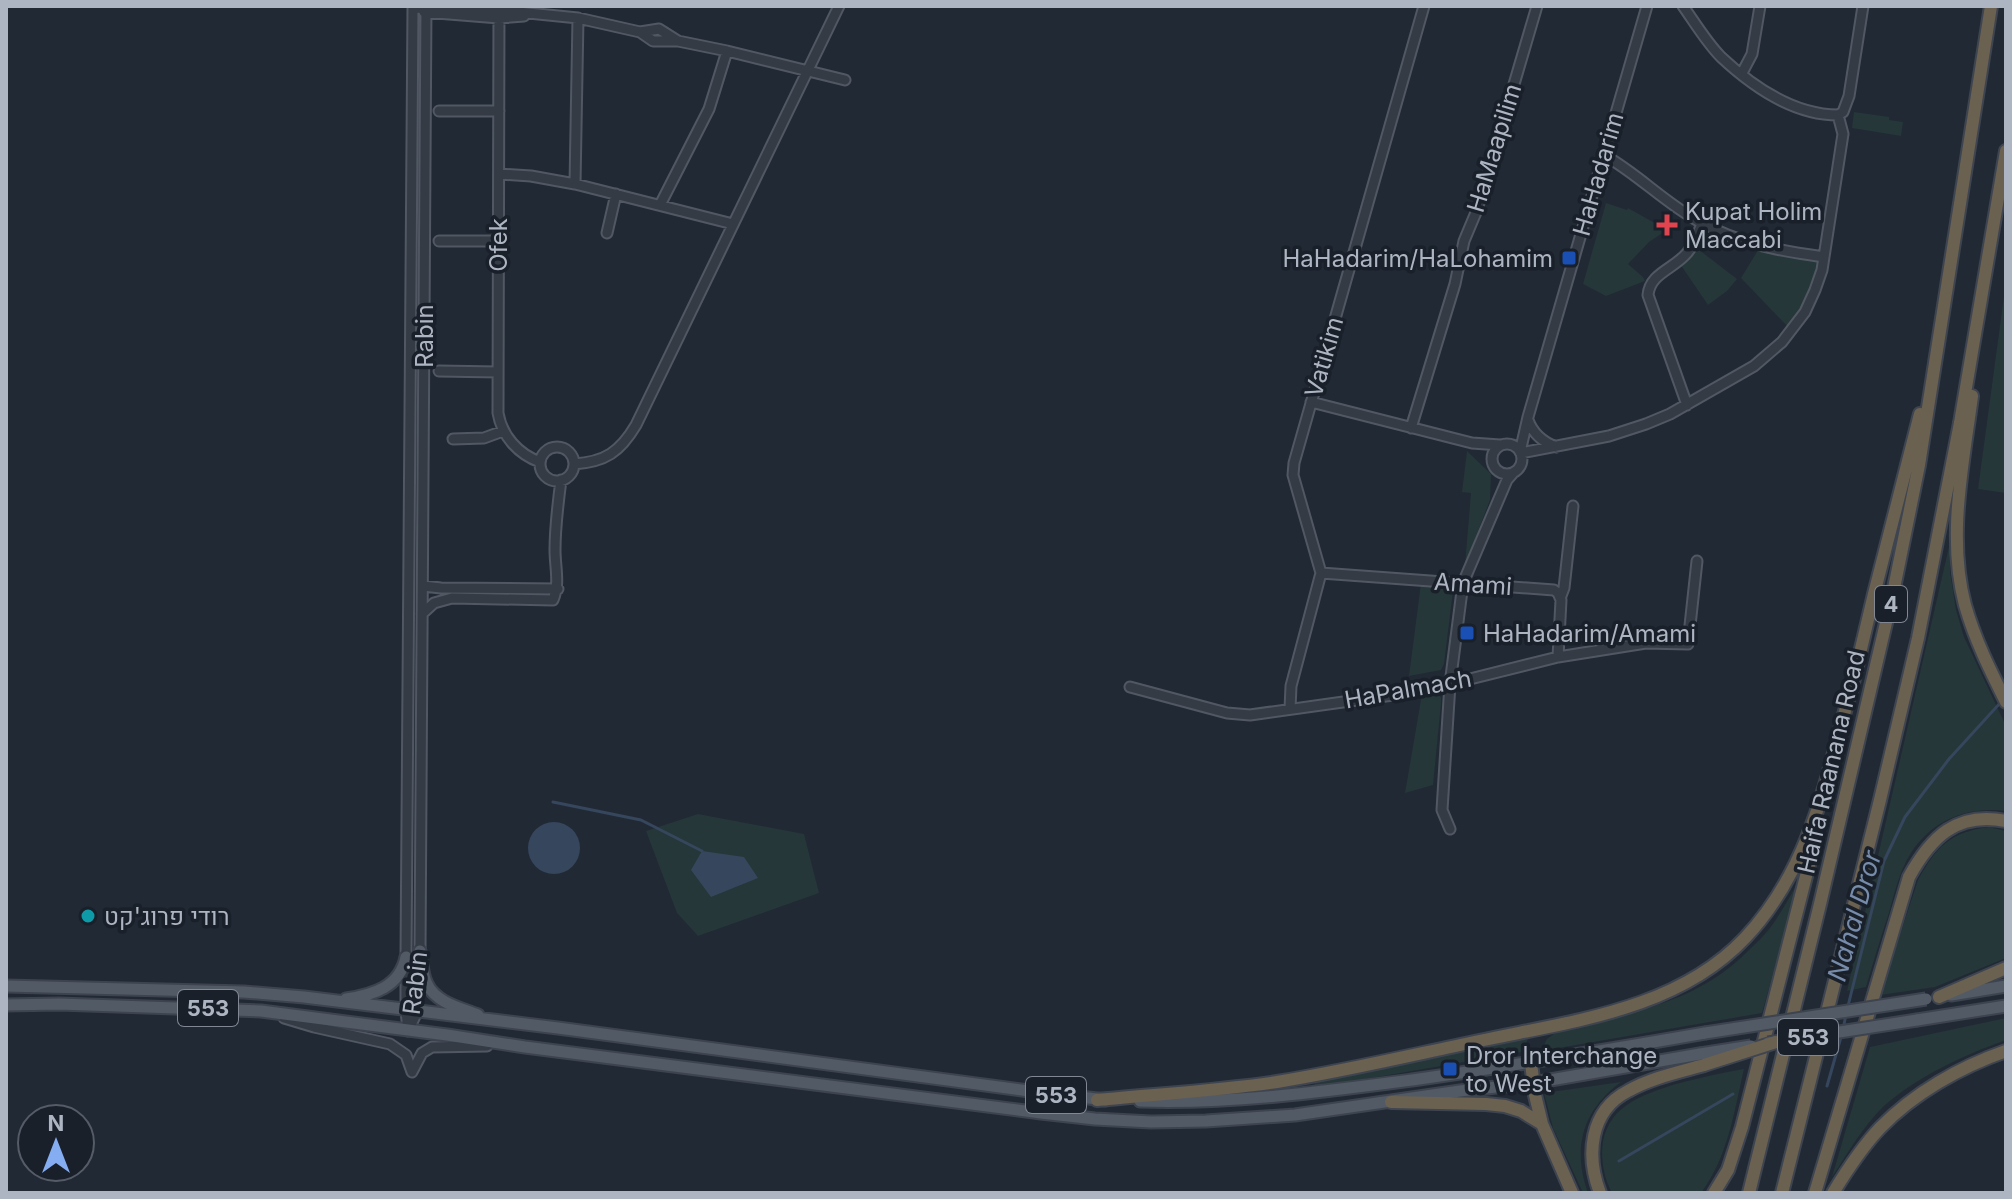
<svg xmlns="http://www.w3.org/2000/svg" width="2012" height="1199" viewBox="0 0 2012 1199" font-family="Inter,Heebo,sans-serif">
	<style>
		.green { fill: #253738 }
		.water { fill: #36465d }
		.lines { fill: none; stroke-linecap: round; stroke-linejoin: round }
		.stream { stroke: #36465d; stroke-width: 3 }
		.minor-casing { stroke: #515863; stroke-width: 13 }
		.major-casing { stroke: #3d444f; stroke-width: 15 }
		.highway-casing { stroke: #3e4550; stroke-width: 16 }
		.minor { stroke: #343b45; stroke-width: 9 }
		.major { stroke: #525a66; stroke-width: 11 }
		.highway { stroke: #6b6151; stroke-width: 12 }
		.major-bridge-casing { stroke: #3d444f; stroke-width: 15; stroke-linecap: butt }
		.highway-bridge-casing { stroke: #3e4550; stroke-width: 16; stroke-linecap: butt }
		.major-bridge { stroke: #525a66; stroke-width: 11 }
		.highway-bridge { stroke: #6b6151; stroke-width: 12 }
		.health-dot { fill: #e0444e; stroke: #19202a; stroke-width: 3 }
		.transit-dot { fill: #1a4fb4; stroke: #19202a; stroke-width: 3 }
		.culture-dot { fill: #0f9aa8; stroke: #19202a; stroke-width: 3 }
		.labels { text-anchor: middle; dominant-baseline: central; stroke-width: 7; stroke-linejoin: round; paint-order: stroke }
		.shield { fill: #19202a; stroke: #818894; stroke-width: 2 }
		.shield-label { font-size: 22px; font-weight: bold; fill: #aeb5c2 }
		.street-label { font-size: 24px; fill: #aeb5c2; stroke: #19202a }
		.poi-label { font-size: 24px; fill: #aeb5c2; stroke: #19202a; text-anchor: start }
		.water-label { font-size: 26px; font-style: italic; fill: #778caa; stroke: #19202a }
	</style>
	<rect width="100%" height="100%" fill="#212935"/>
	<path class="green" d="M1854 112 1889 117V120L1903 122 1901 136 1852 128Z
		M1606 203 1627 210 1628 208 1667 230 1649 242 1628 264 1643 277 1645 281 1606 296 1583 284Z
		M1694 246 1737 279 1727 291 1708 305 1678 261Z
		M1760 247 1816 260 1818 264 1802 306 1788 327 1741 278Z
		M2006 281V493L1978 489Z
		M1467 451 1491 474 1490 500 1465 565 1471 493 1462 492Z
		M1951 538 1950 572 1956 610 1964 637 2006 726V811C1968 806 1932 820 1911 853 1899 871 1894 896 1888 916 1880 940 1873 963 1866 987L1847 991Z
		M1421 583 1449 586 1453 591 1444 664 1441 670 1409 676Z
		M1432 692 1441 697V704L1433 785 1405 793 1422 694Z
		M698 814 804 834 819 893 698 936 677 913 646 831Z
		M1989 827 2006 831V958L1935 987 1880 995 1918 880C1936 847 1950 832 1989 827Z
		M1799 881 1762 1013 1541 1051 1547 1039 1555 1033C1627 1011 1693 1007 1749 950 1756 943 1764 936 1770 928 1781 913 1790 896 1799 881Z
		M2006 1018V1040C1964 1055 1918 1076 1884 1106 1863 1126 1848 1153 1832 1177L1870 1047Z
		M1528 1039 1522 1052 1314 1088 1315 1080Z
		M1744 1069C1734 1112 1728 1157 1701 1193H1612C1605 1180 1602 1166 1602 1151 1604 1107 1641 1095 1676 1084 1699 1078 1720 1073 1744 1069Z
		M1621 1082C1582 1111 1572 1148 1588 1193H1583L1553 1128 1544 1093Z"/>
	<path class="water" d="M528 848a26 26 0 1 1 52 0a26 26 0 1 1-52 0Z
		M702 851 744 857 758 878 711 897 691 870Z"/>
	<g class="lines">
		<path class="stream" d="M553 802 641 820 702 851
			M1848 1006 1884 861 1905 817 1949 759 2001 702
			M1843 1030 1846 1014
			M1827 1086 1841 1037
			M1619 1161 1733 1094"/>
		<defs>
			<path id="minor" d="M1683 6C1695 23 1707 43 1721 57 1753 87 1793 115 1838 115
				M499 8 498 413C502 436 518 454 540 462
				M413 9 426 7H468L578 18 640 32 659 29 678 41
				M424 12 499 18 524 16
				M640 32 653 41H678L727 51 845 80
				M1742 73 1752 54 1760 6
				M439 111H499
				M1604 155C1638 174 1666 204 1700 222 1739 244 1781 251 1824 257
				M499 174 531 176 575 184 733 224
				M575 184 578 18
				M660 205 709 109 727 51
				M607 233 616 194
				M439 241H498
				M439 371 498 372
				M1311 402 1472 443 1500 445
				M1687 405 1648 295C1650 273 1674 269 1687 253 1694 245 1698 233 1702 224
				M1528 420C1533 434 1543 442 1556 447
				M1411 428 1455 284 1464 241 1477 210 1537 6
				M453 439 484 438 503 431
				M1492 459a15 15 0 1 1 30 0a15 15 0 1 1-30 0Z
				M540 464a17 17 0 1 1 34 0a17 17 0 1 1-34 0Z
				M1520 452 1528 417 1647 6
				M1521 453 1609 436 1646 424 1670 414 1754 366 1782 342 1805 312 1815 290 1822 270 1843 134 1838 115 1843 112 1849 96 1863 6
				M574 464C605 462 620 452 636 425L839 6
				M1321 573 1554 590 1558 593 1561 600 1558 657
				M423 586 441 588 558 589
				M1561 596 1564 588 1573 506
				M422 614 434 603 452 598 553 600C560 584 555 567 555 550 555 526 558 503 561 480
				M1130 687 1227 713 1250 715 1393 695 1450 684 1558 657 1646 643 1688 644 1697 561
				M1290 709 1291 686 1321 573 1293 475 1294 463 1424 6
				M1450 829 1442 810 1450 684 1463 583 1507 480 1514 472
				M284 1018 314 1027 390 1044 406 1055 412 1072
				M408 1030 406 1011V957L413 6
				M408 1031 417 1012 420 951 426 6
				M412 1072 422 1053 432 1047 487 1046"/>
			<path id="major" d="M420 951C422 962 422 975 427 984 436 1003 461 1008 478 1015
				M6 986 244 992 304 997 558 1028 1044 1093 1106 1100
				M1951 995 2006 986
				M346 999C373 995 400 987 406 957
				M6 1005 59 1004 261 1011 447 1035 525 1047 1041 1113 1095 1119 1151 1122 1206 1121 1295 1115 1460 1091 1533 1083 1700 1054
				M1917 1020 2006 1006
				M1140 1101C1231 1104 1321 1092 1412 1080 1510 1066 1608 1050 1705 1033"/>
			<path id="highway" d="M1972 396C1963 465 1947 537 1965 605 1975 640 1990 670 2006 702
				M1851 691 1874 594 1920 414
				M1939 997 2006 968
				M1531 1063 1535 1095 1542 1124 1572 1193
				M1097 1100C1157 1094 1218 1091 1277 1082 1345 1071 1412 1055 1479 1041 1572 1021 1677 1010 1745 938 1812 867 1827 775 1852 685
				M1391 1102 1486 1104 1505 1106 1521 1111 1542 1124
				M1600 1193C1586 1156 1589 1111 1628 1091 1651 1078 1679 1072 1704 1065
				M1714 1193 1728 1170 1742 1127 1817 833
				M1749 1193 1820 904 1893 593 1919 465 1991 6
				M1782 1193 1880 800 1918 638 1960 423 2006 151
				M1815 1193 1909 877C1931 837 1957 811 2006 821
				M1833 1193C1847 1170 1862 1147 1880 1128 1914 1093 1960 1067 2006 1051"/>
		</defs>
		<use href="#minor" class="minor-casing"/>
		<use href="#major" class="major-casing"/>
		<use href="#highway" class="highway-casing"/>
		<use href="#minor" class="minor"/>
		<use href="#major" class="major"/>
		<use href="#highway" class="highway"/>
		<defs>
			<path id="major-bridge" d="M1705 1033 1926 999
				M1768 1043 1917 1020
				M1700 1054 1751 1046"/>
			<path id="highway-bridge" d="M1704 1065 1776 1042"/>
		</defs>
		<use href="#major-bridge" class="major-bridge-casing"/>
		<use href="#highway-bridge" class="highway-bridge-casing"/>
		<use href="#major-bridge" class="major-bridge"/>
		<use href="#highway-bridge" class="highway-bridge"/>
	</g>
	<path class="health-dot" d="M1663 213h8v8h8v8h-8v8h-8v-8h-8v-8h8z"/>
	<g class="transit-dot">
		<rect x="1561" y="250" width="16" height="16" rx="4"/>
		<rect x="1459" y="625" width="16" height="16" rx="4"/>
		<rect x="1442" y="1061" width="16" height="16" rx="4"/>
	</g>
	<circle class="culture-dot" cx="88" cy="916" r="8"/>
	<g class="labels">
		<g class="shield">
			<rect x="1875" y="586" width="32" height="36" rx="6"/>
			<rect x="178" y="990" width="60" height="36" rx="6"/>
			<rect x="1778" y="1019" width="60" height="36" rx="6"/>
			<rect x="1026" y="1077" width="60" height="36" rx="6"/>
		</g>
		<g class="shield-label">
			<text x="1891" y="604">4</text>
			<text x="208" y="1008">553</text>
			<text x="1808" y="1037">553</text>
			<text x="1056" y="1095">553</text>
		</g>
		<g class="street-label">
			<text transform="translate(1494 148) rotate(-73)">HaMaapilim</text>
			<text transform="translate(1598 174) rotate(-74)">HaHadarim</text>
			<text transform="translate(498 245) rotate(-90)">Ofek</text>
			<text transform="translate(424 336) rotate(-90)">Rabin</text>
			<text transform="translate(1324 357) rotate(-74)">Vatikim</text>
			<text transform="translate(1473 584) rotate(4)">Amami</text>
			<text transform="translate(1408 689) rotate(-10)">HaPalmach</text>
			<text transform="translate(1831 762) rotate(-77)">Haifa Raanana Road</text>
			<text transform="translate(415 983) rotate(-83)">Rabin</text>
		</g>
		<g class="poi-label">
			<text x="1685" y="211">Kupat Holim<tspan x="1685" dy="28">Maccabi</tspan></text>
			<text x="1553" y="258" text-anchor="end">HaHadarim/HaLohamim</text>
			<text x="1483" y="633">HaHadarim/Amami</text>
			<text x="104" y="916">רודי פרוג'קט</text>
			<text x="1466" y="1055">Dror Interchange<tspan x="1466" dy="28">to West</tspan></text>
		</g>
		<g class="water-label">
			<text transform="translate(1854 916) rotate(-74)">Nahal Dror</text>
		</g>
	</g>
	<rect width="2012" height="1199" fill="none" stroke="#aeb5c2" stroke-width="16"/>
	<g transform="translate(56 1143)"><circle r="38" fill="#19202a" stroke="#555c67" stroke-width="2"/>
	<path d="M0-6L14 30L0 20L-14 30Z" fill="#85adf1"/>
	<text y="-12" font-size="22" font-weight="bold" text-anchor="middle" fill="#aeb5c2">N</text>
	</g>
</svg>
